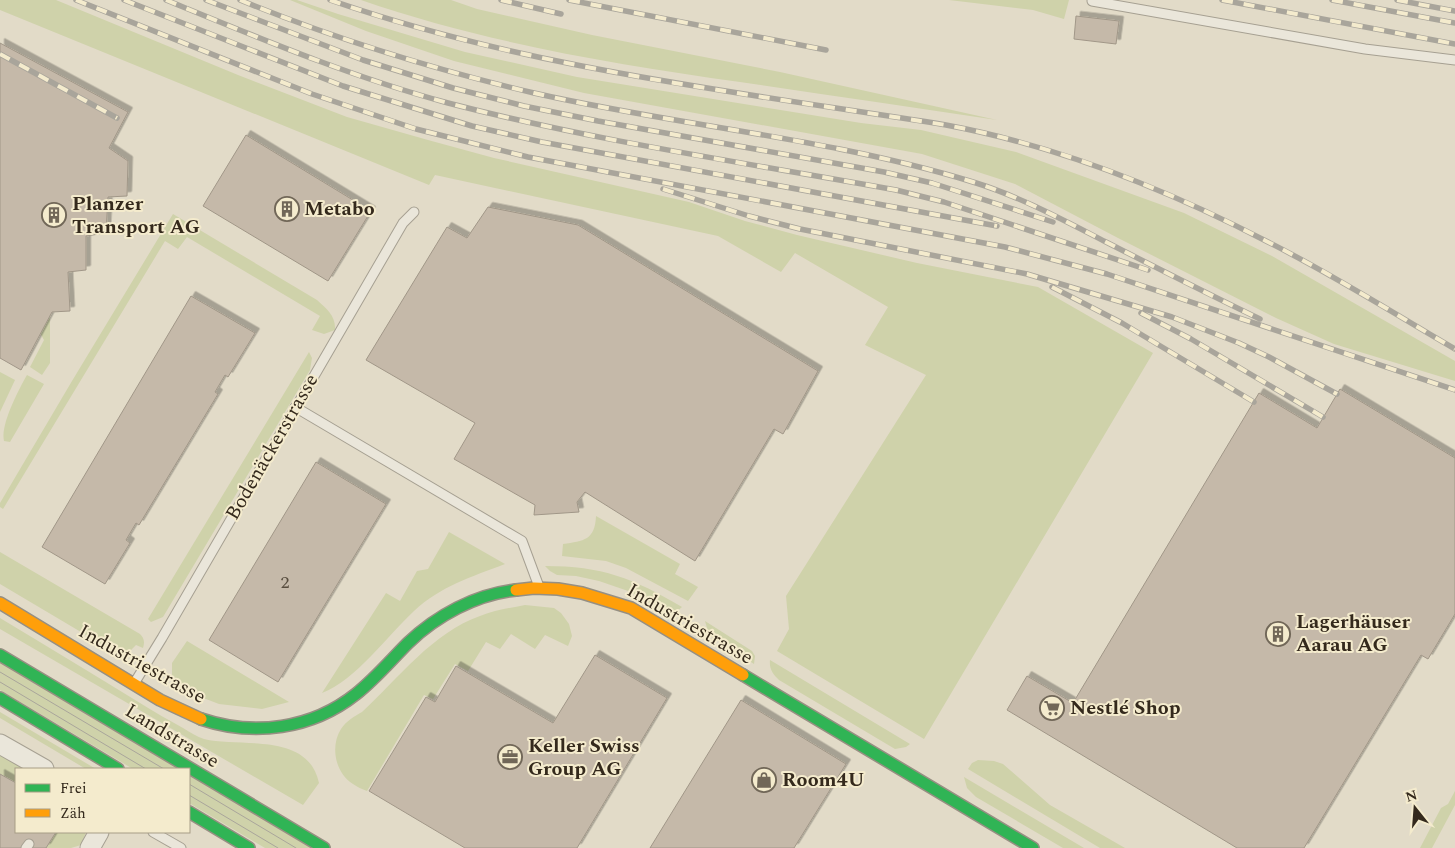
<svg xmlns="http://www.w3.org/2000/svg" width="1455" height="848" viewBox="0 0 1455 848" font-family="Spectral,serif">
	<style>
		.green { fill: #cfd2aa }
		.building { fill: #c5b9a9; stroke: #a19788; filter: url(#shadow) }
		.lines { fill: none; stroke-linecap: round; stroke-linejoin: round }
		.lane-casing { stroke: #a6a092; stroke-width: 11 }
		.street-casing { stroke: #a6a092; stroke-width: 21 }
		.fast-casing { stroke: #968f82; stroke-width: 14 }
		.slow-casing { stroke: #968f82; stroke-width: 14 }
		.lane { stroke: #eae6da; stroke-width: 9 }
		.street { stroke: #eae6da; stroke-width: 19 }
		.fast { stroke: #30b455; stroke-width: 11 }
		.slow { stroke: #ff9f0a; stroke-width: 11 }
		.tram { stroke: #a9a59b; stroke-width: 1 }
		.rail-casing { stroke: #a9a59b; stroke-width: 5.5 }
		.rail { stroke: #f4ebcd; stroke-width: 4; stroke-dasharray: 11; stroke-linecap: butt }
		.labels { text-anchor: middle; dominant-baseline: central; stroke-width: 4; stroke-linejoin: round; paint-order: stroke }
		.number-label { font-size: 18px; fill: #584d3f }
		.poi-label { font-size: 20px; font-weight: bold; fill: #34291c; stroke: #f4ebcd; text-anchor: start }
		.street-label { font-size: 20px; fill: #34291c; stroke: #f4ebcd }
	</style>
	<defs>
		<filter id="shadow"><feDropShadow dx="4.5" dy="-4.5" stdDeviation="0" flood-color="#0004"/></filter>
	</defs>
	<rect width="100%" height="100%" fill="#e2dbc8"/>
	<path class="green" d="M0 0H56L238 75 347 117 428 140 494 158 689 202 745 221 797 235 917 263 1038 287 1153 353 924 739 777 651 789 629 786 596 926 375 865 345 888 307 795 253 781 272 718 236 435 175 429 185 0 10Z
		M290 0H297L338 14 465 52 577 77 861 123 921 130 1016 152 1184 213 1272 256 1455 361V381L1334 344 1276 318 1118 238 1015 184 922 154 584 93 454 61 366 31Z
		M361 0H451L477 9 592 35 780 72 997 120C911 107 826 95 740 82 612 64 482 42 361 0Z
		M949 0H1069L1064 19 1033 10Z
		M173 214 317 300C327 309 336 316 335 330L324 334 312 330 320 316 187 237 178 249 165 241 3 509 0 507V503L72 381Z
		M50 316V363L42 375 30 367 44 340 40 333Z
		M309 352 312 358 310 370 163 617 151 622 148 619Z
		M0 372 15 380 0 412Z
		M27 375 44 384 10 442 4 441C0 425 19 389 27 375Z
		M596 516 680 564 675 574 698 587 688 601 626 568 606 561 562 556 563 544C584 541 595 540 596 516Z
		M449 532 505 564C471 577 441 586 414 611 387 636 356 680 322 693L386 593 400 601 417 571 428 569Z
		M0 552 140 634C144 638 145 642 143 648L136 645 129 652 118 654 0 584Z
		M545 566C602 566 633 578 682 607L676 612H671L663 611 631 592 599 581 576 576 557 575 550 571Z
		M525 605 554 608 561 613 569 624 572 636 568 646 545 635 535 649 511 634 500 649 486 642 468 671 455 664 433 699 424 695 367 791C362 789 357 787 353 784 335 773 330 746 341 729 346 721 355 716 362 712 399 678 432 633 480 616 495 610 510 608 525 605Z
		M0 618C47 646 94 675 140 703 154 712 169 720 183 728 190 732 197 737 204 739 240 748 308 731 319 783L303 805 0 629Z
		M705 621 752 651 755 656 754 664 709 635Z
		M187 641 289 702 262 709 219 704 185 691 172 679V663Z
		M770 660 910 744 906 747 895 749 779 680C773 674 769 669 770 660Z
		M0 662 179 769H133L0 690Z
		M0 712 96 769H86L0 718Z
		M0 752 28 769H16V783L0 774Z
		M978 760 994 761 1003 764 1050 805 1125 848H1100L968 769 972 763Z
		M189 775 311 848H265L189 803Z
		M964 777 1084 848H1063L976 797 967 788Z
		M1455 791V805L1432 848H1420L1441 808 1448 804Z
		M56 832H86L81 845 71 848H46Z"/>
	<path class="building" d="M1076 16 1119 21 1116 44 1074 39Z
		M0 43 128 112 109 148 128 161 127 196 108 197 106 233 86 236V270L68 272 70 311 52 312 21 370 0 358Z
		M246 135 371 211 328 281 203 206Z
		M488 207 578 225 818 371 783 434 774 429 695 561 585 492 577 502 579 512 534 515 535 505 454 459 475 423 366 360 447 227 467 238Z
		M191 296 255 333 228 377 225 375 215 392 218 394 139 525 136 523 126 540 130 543 105 584 42 547Z
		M1340 389 1455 458V614L1428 659 1421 655 1304 848H1237L1007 710 1027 676 1073 703 1259 393 1317 428Z
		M316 462 386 504 278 682 209 640Z
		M595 655 667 698 577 848H465L369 791 426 697 435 702 456 666 553 723Z
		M741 700 846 764 794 848H650Z
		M0 774 16 783V832H56L46 848H0Z"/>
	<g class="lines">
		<defs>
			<path id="lane" d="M1092 1 1365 49 1455 60
				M295 407 522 541 538 584
				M135 682 162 638 403 223 414 212
				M153 832 181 848
				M26 848 29 844"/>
			<path id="street" d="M0 744 44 769
				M90 848 99 832"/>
			<path id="fast" d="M0 655 324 848
				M743 675 1033 848
				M0 698 118 769
				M201 719C254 737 312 729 356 694 375 679 391 660 408 643 436 616 476 594 516 590
				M189 812 249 848"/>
			<path id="slow" d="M516 590 534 588 558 589 582 593 631 608 743 675
				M0 603 160 700 201 719"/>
		</defs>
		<use href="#lane" class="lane-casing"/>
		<use href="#street" class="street-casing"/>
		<use href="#fast" class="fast-casing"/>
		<use href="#slow" class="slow-casing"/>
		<use href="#lane" class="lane"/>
		<use href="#street" class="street"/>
		<use href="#fast" class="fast"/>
		<use href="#slow" class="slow"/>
		<path class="tram" d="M0 672 164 769
			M0 682 146 769
			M189 784 296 848
			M189 795 278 848"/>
		<defs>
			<path id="rail" d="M76 0 312 94 416 129 528 157 1005 247 1107 274 1455 390
				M124 0 343 86 472 126 542 142 997 226
				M166 0C259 38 351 77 448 103 594 141 747 163 896 190L944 202 1148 270
				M206 0 363 60 453 88 524 106 598 121 884 172 932 183 1053 222
				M240 0C333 38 436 70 534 93 679 126 830 138 973 182 1019 196 1063 220 1106 242 1157 268 1208 294 1260 319
				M330 0C529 69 739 92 946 125 1059 146 1166 189 1268 242 1332 274 1393 313 1455 349
				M501 0 561 14
				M569 0 826 50
				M1222 0 1455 44
				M1332 0 1455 23
				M1397 0 1455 11
				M0 54 117 118
				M663 189 749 216 800 229 1027 274 1172 317 1239 343 1269 357 1337 394
				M1052 287 1122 323 1254 402
				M1141 313 1191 339 1323 417"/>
		</defs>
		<use href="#rail" class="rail-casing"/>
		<use href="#rail" class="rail"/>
	</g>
	<defs>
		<symbol id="building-ring" viewBox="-11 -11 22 22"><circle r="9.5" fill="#f4ebcd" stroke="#716758" stroke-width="1.5"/><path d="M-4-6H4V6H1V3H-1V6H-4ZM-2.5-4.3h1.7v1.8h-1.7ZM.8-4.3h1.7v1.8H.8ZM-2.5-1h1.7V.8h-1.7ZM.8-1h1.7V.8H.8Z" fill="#716758"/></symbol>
		<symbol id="supermarket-ring" viewBox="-11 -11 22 22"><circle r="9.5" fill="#f4ebcd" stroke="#716758" stroke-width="1.5"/><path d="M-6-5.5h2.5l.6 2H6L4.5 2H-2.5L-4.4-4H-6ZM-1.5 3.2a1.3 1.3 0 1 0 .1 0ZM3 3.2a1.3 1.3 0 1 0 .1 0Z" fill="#716758"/></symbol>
		<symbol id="office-ring" viewBox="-11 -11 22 22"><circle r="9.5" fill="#f4ebcd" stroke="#716758" stroke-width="1.5"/><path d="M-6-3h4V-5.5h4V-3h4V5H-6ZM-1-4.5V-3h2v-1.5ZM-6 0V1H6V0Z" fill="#716758"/></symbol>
		<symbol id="shop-ring" viewBox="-11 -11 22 22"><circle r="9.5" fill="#f4ebcd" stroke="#716758" stroke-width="1.5"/><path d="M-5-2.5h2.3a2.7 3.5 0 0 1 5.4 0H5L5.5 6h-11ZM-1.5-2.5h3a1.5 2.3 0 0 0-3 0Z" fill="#716758"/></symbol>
	</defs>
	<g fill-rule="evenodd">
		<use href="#building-ring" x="273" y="195" width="28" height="28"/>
		<use href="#building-ring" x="40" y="201" width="28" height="28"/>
		<use href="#building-ring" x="1264" y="620" width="28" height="28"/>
		<use href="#supermarket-ring" x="1038" y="694" width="28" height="28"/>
		<use href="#office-ring" x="496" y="743" width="28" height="28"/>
		<use href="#shop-ring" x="750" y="766" width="28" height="28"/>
	</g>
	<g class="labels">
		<g class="number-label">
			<text x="285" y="582">2</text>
		</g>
		<g class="poi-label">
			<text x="72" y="204">Planzer<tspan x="72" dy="23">Transport AG</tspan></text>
			<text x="304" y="209">Metabo</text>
			<text x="1296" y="622">Lagerhäuser<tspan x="1296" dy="23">Aarau AG</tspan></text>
			<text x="1070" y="708">Nestlé Shop</text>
			<text x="528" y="746">Keller Swiss<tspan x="528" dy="23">Group AG</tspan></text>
			<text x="782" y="780">Room4U</text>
		</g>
		<g class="street-label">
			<text transform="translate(272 447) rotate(-60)">Bodenäckerstrasse</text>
			<text transform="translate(690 624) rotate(30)">Industriestrasse</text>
			<text transform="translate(142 664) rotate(29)">Industriestrasse</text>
			<text transform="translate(172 736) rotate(31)">Landstrasse</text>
		</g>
	</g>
	<rect x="15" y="768" width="175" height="65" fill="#f4ebcd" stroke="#a79d86"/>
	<rect x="25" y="784" width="25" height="8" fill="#30b455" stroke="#a79d86"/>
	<text x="60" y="793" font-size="15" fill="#34291c">Frei</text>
	<rect x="25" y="809" width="25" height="8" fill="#ff9f0a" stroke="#a79d86"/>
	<text x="60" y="818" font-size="15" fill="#34291c">Zäh</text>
	<g transform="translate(1415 808) rotate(343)" stroke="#f4ebcd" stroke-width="4" paint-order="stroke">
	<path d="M0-4L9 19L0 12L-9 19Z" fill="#34291c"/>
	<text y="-8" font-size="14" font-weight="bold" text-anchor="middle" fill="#34291c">N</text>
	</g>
</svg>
